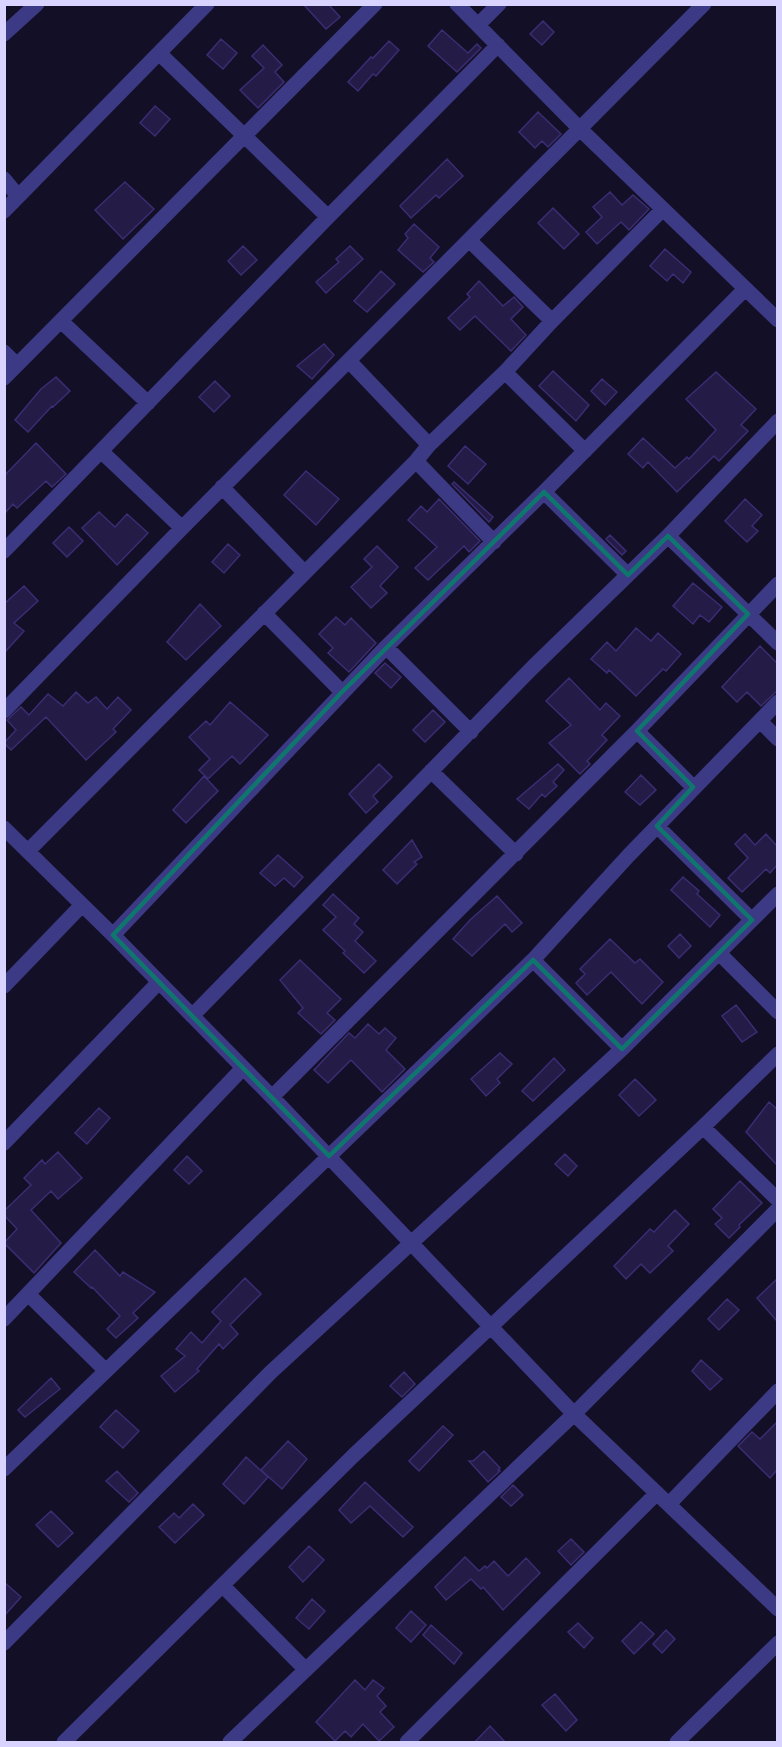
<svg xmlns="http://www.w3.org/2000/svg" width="782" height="1747" viewBox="0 0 782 1747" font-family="Manrope,sans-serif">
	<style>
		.building { fill: #241b47; stroke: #3b2d73; stroke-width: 1.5 }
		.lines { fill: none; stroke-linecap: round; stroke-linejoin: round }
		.minor { stroke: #3d3a85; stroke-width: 15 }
		.marked { fill: none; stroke: #0f766e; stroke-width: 4.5; stroke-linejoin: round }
	</style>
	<rect width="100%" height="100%" fill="#130f26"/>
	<path class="building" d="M303 4H328L340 17 326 29Z
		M543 21 554 32 542 45 530 34Z
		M442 30 468 53 477 44 481 48 457 72 428 46Z
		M221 39 237 53 223 69 207 55Z
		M389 41 399 50 376 76 373 74 358 91 348 82 371 57 373 58Z
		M263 45 282 65 275 72 284 82 258 108 240 90 264 68 252 56Z
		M155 106 170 119 155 136 140 123Z
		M538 112 561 134 548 147 542 141 535 148 519 132Z
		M447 159 463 176 439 198 436 195 411 218 400 206Z
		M125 182 154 209 123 239 95 210Z
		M610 192 622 205 633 195 649 209 629 230 621 222 597 244 586 232 602 217 593 207Z
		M553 208 579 234 564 249 538 223Z
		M414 224 439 247 430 258 434 262 423 272 398 250 408 238 405 234Z
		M243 246 257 260 241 275 228 261Z
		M350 246 363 259 326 293 316 282 339 262 336 259Z
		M665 249 691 272 683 283 673 274 667 281 650 266Z
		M381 271 395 284 367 312 354 301Z
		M479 281 503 306 514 297 523 307 511 319 526 335 511 351 475 316 460 330 448 318 470 297 467 294Z
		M324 344 334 355 312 379 297 366Z
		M553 371 589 405 576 421 539 386Z
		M716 372 756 409 741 425 748 431 719 461 714 456 677 492 648 462 643 468 628 454 643 438 675 468 687 457 689 459 716 430 686 399Z
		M56 377 70 391 53 407 52 406 28 432 15 420 41 389Z
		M602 379 617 392 605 405 591 391Z
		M215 381 230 396 214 412 199 397Z
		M36 443 66 474 52 487 46 481 17 508 13 504 4 514V476Z
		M465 446 486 464 468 484 448 466Z
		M306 471 339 499 316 525 284 495Z
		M454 482 493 517 489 522 452 484Z
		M439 499 480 541 469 552 464 546 428 580 415 568 437 547 408 520 421 506 427 512Z
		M745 499 762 515 752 526 758 531 747 542 725 521Z
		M99 512 115 527 127 514 148 533 117 565 82 528Z
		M69 527 83 541 67 557 53 543Z
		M610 535 626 551 622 555 606 539Z
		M228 544 240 555 224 573 212 562Z
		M377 546 398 567 380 586 387 593 371 608 351 587 372 567 364 559Z
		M693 583 722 607 709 622 700 615 693 624 673 606Z
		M24 586 38 601 14 623 24 631 4 653V604Z
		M200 604 221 626 186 660 167 642Z
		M336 617 345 625 351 618 376 643 349 672 328 653 333 648 319 634Z
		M636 628 651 641 658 633 681 654 666 671 663 669 636 696 609 670 607 673 591 659 607 642 616 651Z
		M760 646 777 663V691L761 706 747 692 737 702 722 687Z
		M385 663 401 677 391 688 375 673Z
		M569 678 600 710 606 703 620 716 602 735 607 740 587 761 590 764 580 774 549 743 571 725 546 701Z
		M76 692 88 703 96 697 107 709 118 697 131 710 113 729 116 732 86 760 46 717 11 750 4 743 16 730 7 720 21 707 29 715 48 694 63 706Z
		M230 702 268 735 240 764 232 756 208 779 199 770 210 759 189 737 206 721 210 725Z
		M433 710 445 722 425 742 413 730Z
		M379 764 392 777 373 796 378 802 366 813 349 794Z
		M558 764 564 770 553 782 557 786 545 797 542 794 529 809 517 799Z
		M641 775 656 790 640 805 625 792Z
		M204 776 218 791 186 823 173 810Z
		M745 834 755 845 766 834 777 846V865L770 873 766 869 742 892 728 878 748 858 735 844Z
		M412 840 422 857 414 862 417 864 397 884 383 870Z
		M278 855 303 877 294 887 284 878 275 886 260 873Z
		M683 877 699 891 697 894 720 915 710 927 671 890Z
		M333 894 359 918 354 924 363 932 355 941 376 961 364 973 343 953 345 951 323 930 336 917 323 905Z
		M497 896 522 923 512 932 505 924 472 956 453 939 470 920Z
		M680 934 691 946 679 958 668 946Z
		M610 939 635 963 640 959 663 982 642 1004 611 972 587 995 576 983 585 974 580 969Z
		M300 960 341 999 327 1013 335 1020 321 1034 298 1013 303 1008 280 980Z
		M736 1005 757 1032 742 1042 722 1016Z
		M368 1024 379 1034 385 1028 396 1038 386 1050 405 1069 382 1092 351 1060 328 1083 314 1070 349 1033 355 1038Z
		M500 1053 512 1064 497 1079 500 1083 486 1096 471 1079Z
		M554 1058 565 1070 533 1101 522 1091Z
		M635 1079 656 1100 639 1116 619 1095Z
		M769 1102 777 1109V1165L746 1132Z
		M99 1108 110 1118 87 1144 75 1133Z
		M58 1152 82 1178 58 1199 51 1191 31 1210 61 1243 34 1273 4 1243 17 1229 4 1215V1211L31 1185 24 1178 42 1160 45 1164Z
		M565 1154 577 1166 568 1176 555 1164Z
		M187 1156 202 1171 189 1184 174 1170Z
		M740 1181 762 1203 739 1225 740 1227 729 1238 715 1224 722 1218 713 1209Z
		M675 1210 689 1224 668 1246 673 1251 650 1273 641 1264 626 1279 614 1266 650 1229 654 1232Z
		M95 1250 120 1276 123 1272 155 1292 133 1313 138 1318 116 1338 107 1329 120 1316 92 1287 91 1288 74 1272Z
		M245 1278 261 1294 230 1325 238 1334 223 1349 219 1344 197 1369 199 1371 175 1392 161 1376 185 1356 176 1349 191 1332 202 1343 221 1321 212 1312Z
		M777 1279V1321L757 1298Z
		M727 1299 739 1310 719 1330 708 1319Z
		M701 1360 722 1379 710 1390 692 1371Z
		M404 1372 415 1384 402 1397 390 1386Z
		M51 1378 60 1389 25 1417 18 1410Z
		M116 1410 139 1431 123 1448 100 1427Z
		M777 1422V1470L770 1478 738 1446 752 1432 760 1439Z
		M443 1426 453 1435 419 1471 409 1461Z
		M288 1441 307 1459 282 1489 261 1470Z
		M484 1451 500 1468 498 1470 500 1471 488 1482 469 1461H473Z
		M246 1457 268 1477 244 1504 223 1484Z
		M117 1471 138 1493 129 1502 106 1481Z
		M365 1482 413 1527 403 1537 370 1506 351 1523 339 1510Z
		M513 1485 523 1495 511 1506 501 1497Z
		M193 1504 204 1515 175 1543 159 1527 174 1513 179 1518Z
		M51 1511 73 1533 58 1547 36 1525Z
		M571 1539 584 1552 571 1565 558 1551Z
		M309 1546 324 1560 303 1582 289 1567Z
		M465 1557 479 1571 485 1566 487 1568 494 1561 508 1576 526 1558 540 1573 503 1610 483 1587 481 1589 471 1579 446 1600 435 1587Z
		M4 1582 21 1597 4 1616Z
		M312 1599 325 1611 309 1629 296 1618Z
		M411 1611 426 1625 411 1642 396 1628Z
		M641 1622 654 1634 634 1654 622 1641Z
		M578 1623 593 1638 584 1648 568 1632Z
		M431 1625 462 1653 454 1664 423 1635Z
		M666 1630 675 1639 662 1653 653 1644Z
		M355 1680 365 1690 373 1680 384 1688 377 1696 386 1706 380 1712 394 1727 379 1741 363 1724 351 1737 345 1731 335 1741 316 1722Z
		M555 1694 577 1720 566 1731 542 1705Z
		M490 1726 506 1743H474Z"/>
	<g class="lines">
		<path class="minor" d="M457 4 580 129 778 320
			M478 25 499 4
			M4 34 37 4
			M159 53 328 217
			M4 179 18 196
			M4 211 207 4
			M469 240 552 321
			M62 322 148 403
			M4 352 17 365
			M349 361 429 445
			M505 372 585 451
			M4 378 375 4
			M102 452 182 528
			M416 461 494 542
			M222 487 304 572
			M544 492 628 575
			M668 536 778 643
			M4 551 328 217 498 45
			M264 613 342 692
			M386 647 471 732
			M4 711 182 528 704 4
			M760 721 778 739
			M637 731 693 787
			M431 771 516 854
			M657 826 752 920
			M4 828 113 935 272 1097 574 1414 778 1609
			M28 851 416 461 429 445 505 372 552 321 663 209
			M113 935 386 647 544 492 745 289
			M719 953 778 1012
			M533 960 622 1049
			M4 986 82 905
			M192 1016 533 667 668 536 778 421
			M272 1097 637 731 778 584
			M703 1127 778 1200
			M4 1143 158 983
			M29 1295 106 1371
			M4 1319 243 1068
			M4 1469 533 960 629 855 778 702
			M669 1504 778 1391
			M223 1586 306 1670
			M4 1643 271 1372 622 1049 778 894
			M64 1742 353 1456 703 1127 778 1054
			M230 1742 574 1414 778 1209
			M407 1742 657 1493
			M677 1742 778 1643"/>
	</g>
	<path class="marked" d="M544 492 628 575 668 536 748 614 637 731 693 787 657 826 752 920 622 1049 533 960 329 1156 113 935 342 692Z"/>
	<rect width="782" height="1747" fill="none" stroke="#d9d4ff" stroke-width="12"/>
</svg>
